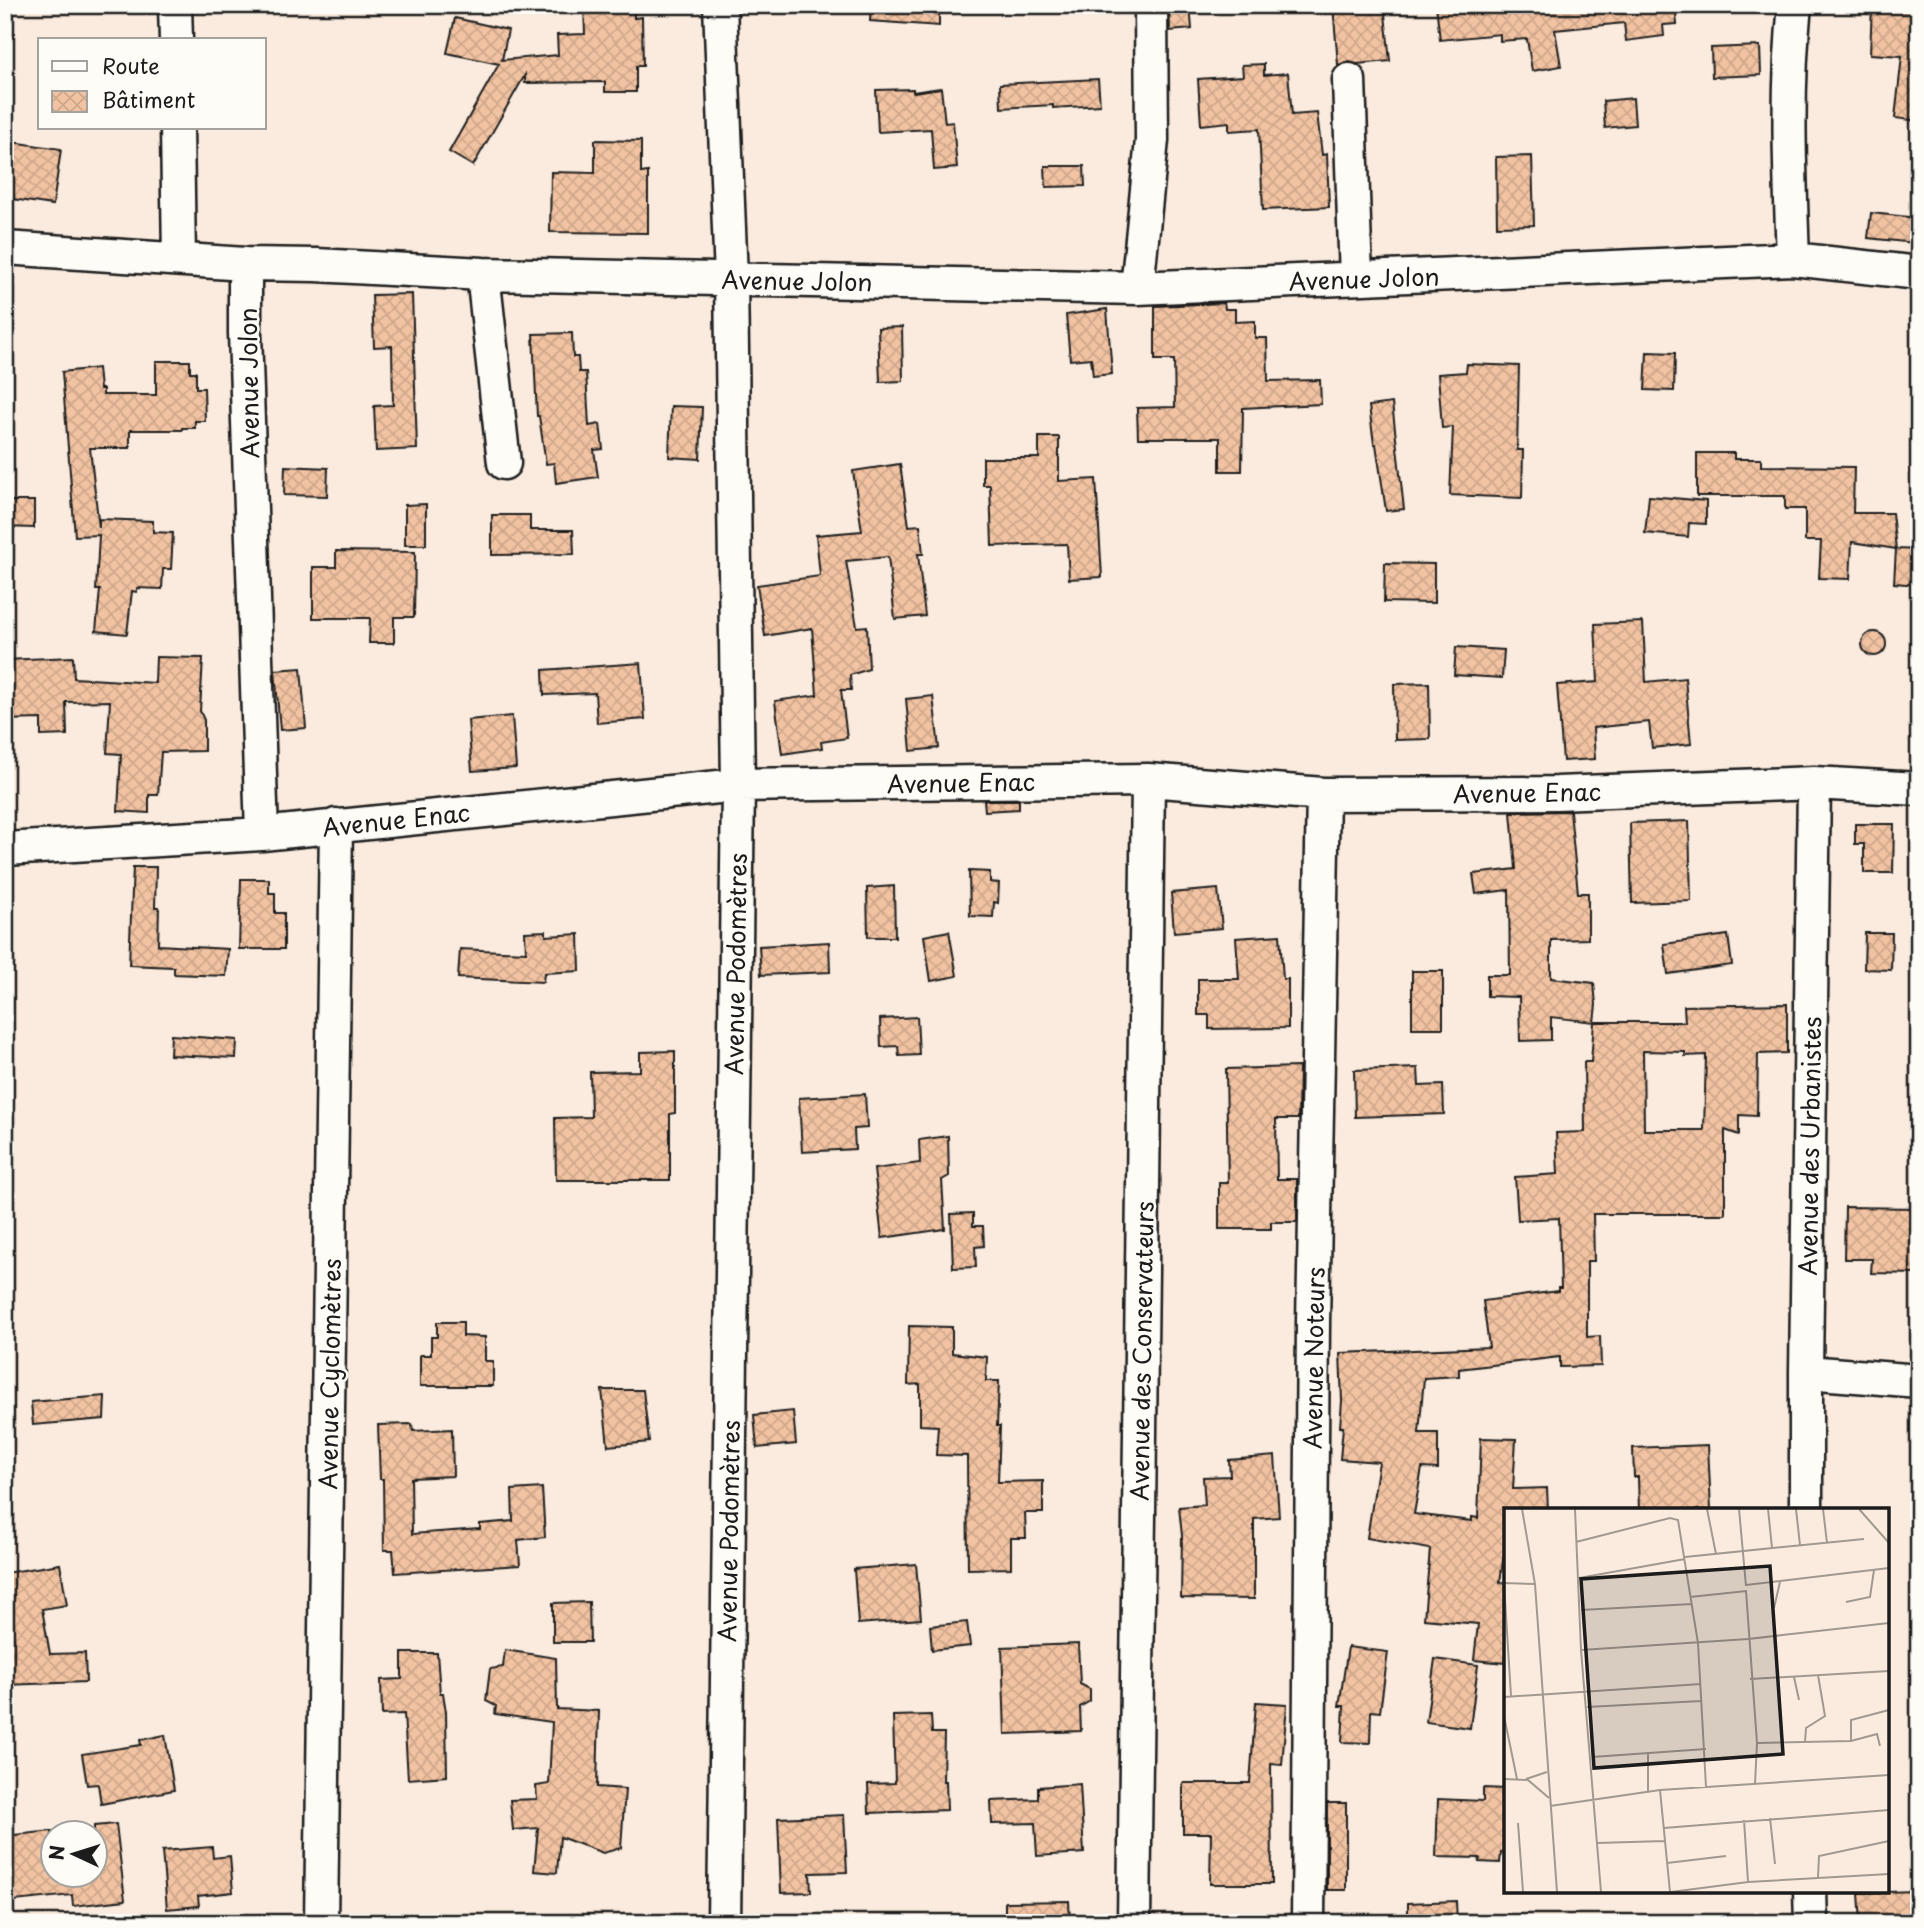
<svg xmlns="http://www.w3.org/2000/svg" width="1924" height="1928" viewBox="0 0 1924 1928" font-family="'Playpen Sans',sans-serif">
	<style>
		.building { fill: url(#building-cross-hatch); stroke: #1c1c1c; stroke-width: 2; fill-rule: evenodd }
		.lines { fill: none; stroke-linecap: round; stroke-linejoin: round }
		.minor-casing { stroke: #1c1c1c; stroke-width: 37 }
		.minor { stroke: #fdfcf7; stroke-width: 32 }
		.labels { text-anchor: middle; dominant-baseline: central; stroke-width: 5; stroke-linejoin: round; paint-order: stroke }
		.street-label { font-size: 24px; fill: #1c1c1c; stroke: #fdfcf7 }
		.inset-road { fill: none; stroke: #a19890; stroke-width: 2 }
		.view { fill: #1c1c1c; fill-opacity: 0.15; stroke: #1c1c1c; stroke-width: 3.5 }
		.inset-edge { fill: none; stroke: #1c1c1c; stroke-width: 3.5 }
	</style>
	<defs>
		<pattern id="building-cross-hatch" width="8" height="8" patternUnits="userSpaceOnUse" patternTransform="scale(1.75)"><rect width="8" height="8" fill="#f2c3a2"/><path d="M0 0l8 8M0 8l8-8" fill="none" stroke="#cfa78b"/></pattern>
	</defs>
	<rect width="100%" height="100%" fill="#faebde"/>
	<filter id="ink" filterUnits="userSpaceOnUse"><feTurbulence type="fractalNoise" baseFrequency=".0143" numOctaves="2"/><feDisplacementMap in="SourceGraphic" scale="14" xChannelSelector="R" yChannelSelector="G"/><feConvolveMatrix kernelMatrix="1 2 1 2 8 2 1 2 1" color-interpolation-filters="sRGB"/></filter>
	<g filter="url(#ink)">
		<path class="building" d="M871 5H939V26L870 21Z
			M1169 5H1190L1192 29 1170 31Z
			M1333 5H1384L1390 61 1357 64 1348 62 1338 65Z
			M1436 5H1566V9L1601 5H1675L1677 24 1663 25 1664 36 1626 41 1624 23 1555 30 1561 66 1532 71 1527 39 1500 41V34L1440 40Z
			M1872 5H1919V121L1895 118 1902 56 1870 54Z
			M634 6V18L642 17 643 66H636V92H605V82L525 83V75L473 166 449 152 499 64 447 53 455 18 508 30 502 60 558 55 557 35 585 34 584 7Z
			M1760 46 1761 75 1712 77 1711 48Z
			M1264 64V75L1288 73 1292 115 1317 113 1322 155 1327 154 1329 207 1263 210 1259 129 1229 131V122L1201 125 1198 79 1243 76 1242 65Z
			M1098 79 1100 105 1053 108V105L1001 108 1000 84Z
			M941 88 945 123 953 122 957 168 934 170 931 129 878 132 876 90 913 89V92Z
			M1633 98 1635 125 1605 128 1603 101Z
			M595 140 641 141V173L648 172V233L550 232 551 172 595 173Z
			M12 142 61 149 53 205 5 198Z
			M1532 156 1534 225 1497 226 1496 157Z
			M1045 166H1084L1085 186 1046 187Z
			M1871 213 1917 218 1914 243 1868 238Z
			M412 294 417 449 376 451 374 406 393 405 392 346 374 347 372 295Z
			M1224 303 1225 309H1235V322L1255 321V338H1267L1268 381 1320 380 1321 404 1243 408 1242 471H1220V438H1138L1137 408 1175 407 1174 360H1155V306Z
			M1107 309 1112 374 1093 376 1091 358 1070 360 1066 315Z
			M902 327 903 381 880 382 878 328Z
			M572 333 573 357H578L579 372H586L589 426 600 424 603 449 594 450 598 477 556 483 554 463 546 464 539 416H537L533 334Z
			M1647 352 1675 353 1674 391 1645 390Z
			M156 361H190V372H196V388H204L205 421H195V428H182V430H130V448H90L99 528V519L153 521V532L173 533 171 569H163L162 589 137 588V592L132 591 127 634 96 631 100 590H96L99 535 75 536 62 372 98 368 100 389H103V395H156Z
			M1467 364 1519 366 1517 450H1523L1522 498 1450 495 1453 427 1442 428 1438 374 1466 372Z
			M1392 403 1404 509 1386 511 1376 444H1374L1369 406Z
			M671 406 702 407 700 459 669 457Z
			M1039 437H1059V481L1096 479 1102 577 1069 579 1067 544 992 546 990 485H983V458H1039Z
			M1697 453H1734V459H1761V466L1854 467 1853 513H1892L1896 549 1852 542 1850 579 1819 578 1821 541H1805V509H1785V496H1697Z
			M900 464 909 526 920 525 923 554H918L925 616 895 619 888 557 846 561 857 627 867 626 869 669 850 675 851 690H841L847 738 821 742 822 748 782 754 775 701 817 695 812 628 765 636 757 585 820 576 816 535 862 531 853 471Z
			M285 466 328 468 327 496 284 495Z
			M1649 496 1706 501V524L1689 523 1688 537 1645 533Z
			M5 501H34V528L5 527Z
			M426 504V545H405V505Z
			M492 515H530V530H573L574 554 492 555Z
			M1896 549 1919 550V585L1894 583Z
			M336 551 415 552 414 617H394V643H369L370 618H313V567H336Z
			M1385 563 1434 564V603L1384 602Z
			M1643 622 1646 682 1685 678 1691 744 1652 748 1649 722 1593 728 1595 759 1563 761 1557 685 1598 682 1595 624Z
			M1862 644a12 12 0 1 1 24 0a12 12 0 1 1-24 0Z
			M1456 647 1504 650 1502 678 1454 675Z
			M73 657 74 678 155 683 156 657 203 658 200 711 204 720V751L161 752 158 795H149V813L118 811 121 754 107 753 110 701 66 702 67 735 41 736V719L5 720V660Z
			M641 663 645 719 597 723 595 693 544 695 543 670Z
			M301 668 306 728 280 730 275 670Z
			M1429 683 1430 739 1395 740 1394 684Z
			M933 696 939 748 911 751 906 699Z
			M512 716 516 768 472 771 468 720Z
			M984 800H1019V809L985 811Z
			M1570 811 1578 893H1588V939L1551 940V978L1594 983 1596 1005 1594 1022 1551 1017V1040L1520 1041 1519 997 1487 996V975H1510L1509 890 1476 894 1473 874 1516 869 1511 812Z
			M1689 821 1691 901 1632 903 1630 823Z
			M1855 824H1894L1893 873H1864V844H1855Z
			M133 867H156L155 907H159L158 945 228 949 226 976 174 974V967L129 965Z
			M969 871 990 872V882L999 883 998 903 994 902 993 917 970 916Z
			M241 879H269V893H275V913H284V949H239Z
			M894 886 895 937H868L867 888Z
			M1218 889 1222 928 1174 932 1171 893Z
			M546 931V936L579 934 580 971 544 973 543 982 458 978 460 949 526 952 525 932Z
			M949 931 957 976 931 981 924 936Z
			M1865 933H1892L1891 970 1864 969Z
			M1280 935 1283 979H1288V1028L1209 1029V1015H1198V979H1239L1236 938Z
			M1728 935 1732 965 1668 974 1664 944Z
			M829 942 830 972 761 975 759 946Z
			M1412 971H1443V1028H1412Z
			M1787 1004V1053L1758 1054 1757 1116 1739 1115V1135L1725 1130V1214H1593L1594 1261H1587V1337L1600 1336 1601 1366 1560 1367V1357L1459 1369V1376L1424 1378 1419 1433H1438V1469L1422 1468 1414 1514 1472 1521V1517L1478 1518 1481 1438 1516 1439 1513 1489 1547 1488 1548 1510H1506V1540L1500 1582 1506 1583V1663L1474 1660 1478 1624 1424 1619 1430 1549 1367 1538 1379 1462 1340 1459 1343 1427H1340L1342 1401 1340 1353 1489 1347 1483 1301 1558 1291V1288H1561L1559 1218 1518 1220 1515 1177 1558 1174 1556 1133 1585 1132 1584 1062H1591L1594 1022H1685L1684 1006ZM1643 1051 1685 1052V1056L1706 1055 1704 1130H1644Z
			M917 1017 919 1055 899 1056 898 1046 881 1047 880 1019Z
			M171 1035 237 1040 236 1058 170 1055Z
			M675 1051V1113L670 1114V1180H556L555 1118 591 1117 590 1072 640 1071V1052Z
			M1299 1067 1298 1119H1276L1277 1179H1297V1222H1271V1229H1219V1183H1228L1226 1069Z
			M1418 1068 1419 1086 1443 1085 1444 1114 1355 1117 1354 1070Z
			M865 1094 867 1128 854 1129 855 1149 802 1152 799 1098Z
			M948 1136 949 1176 942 1180 945 1229 882 1238 874 1169 920 1163 919 1140Z
			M1845 1207 1919 1208 1917 1274 1871 1273 1872 1259H1844Z
			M973 1213V1226H983L984 1246 975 1247 976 1267 953 1268 951 1214Z
			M437 1322H463V1336L485 1337V1361H493V1386H420V1355H431V1337H437Z
			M909 1326 952 1327V1353L987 1357 986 1381H999L997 1426H1000L998 1482 1043 1481V1513H1025L1026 1538H1011V1568L968 1569 967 1456 936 1455 938 1426 920 1425V1384L908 1385Z
			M602 1390H643L649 1442 608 1446Z
			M105 1396 104 1419 33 1425 31 1402Z
			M793 1411 796 1444 757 1448 754 1415Z
			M412 1424 413 1431 452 1429 453 1476 411 1478 412 1534 480 1529V1524L513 1521 512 1490 542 1488 545 1537 518 1540 520 1565 395 1573 393 1550H384L383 1479H380L378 1425Z
			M1708 1445 1711 1510H1639L1638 1477H1634L1633 1448Z
			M1275 1456 1279 1517 1254 1519V1599L1181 1598 1182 1536 1179 1507 1205 1505 1203 1477 1230 1476 1229 1460Z
			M60 1564 67 1605 42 1609 50 1654 85 1653 86 1682 5 1685V1656H11L5 1620V1573Z
			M916 1564 921 1619 858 1624 854 1569Z
			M589 1602 590 1642H553V1603Z
			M967 1622 970 1646 932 1650 930 1626Z
			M1078 1644 1080 1684 1090 1689V1701L1080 1707 1081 1731 1005 1734 1002 1647Z
			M1348 1647 1388 1652 1380 1712 1371 1711 1370 1743 1342 1742 1344 1706H1339Z
			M505 1650 556 1658 557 1709 599 1711 597 1787 625 1789 621 1848 603 1853 560 1837 557 1873 534 1871 538 1828 513 1830 510 1800 537 1799 536 1786 549 1784 552 1722 495 1714 496 1706 486 1701 490 1669 503 1667Z
			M402 1653H437L440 1693H443L446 1712 447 1776 408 1779 404 1714 382 1715 381 1680 402 1679Z
			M1435 1659 1478 1665 1470 1728 1426 1722Z
			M1256 1702 1287 1704 1282 1765 1271 1764 1272 1884H1210L1211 1833H1183V1783H1250Z
			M931 1715 932 1733H944L943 1781H946L947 1810 869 1813 868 1784 895 1783 893 1716Z
			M165 1735 174 1790 101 1804 98 1784 87 1785 82 1754 141 1745 140 1740Z
			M1080 1784 1084 1853 1037 1856 1035 1823 992 1824 991 1801 1038 1799V1787Z
			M1483 1788 1506 1789V1854L1501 1853 1500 1863 1479 1862 1480 1858 1436 1857 1438 1799 1483 1801Z
			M1327 1803H1346V1890H1327Z
			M844 1815 847 1872 810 1873 811 1892 781 1893 778 1818Z
			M116 1824 125 1900 73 1906 72 1895 5 1902V1836L52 1831V1875H94V1826Z
			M212 1847 213 1858 230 1856 233 1892 198 1896 199 1906 167 1909 162 1851Z
			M1914 1891 1915 1923H1861L1859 1893Z
			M1069 1901 1070 1923H1005V1902Z
			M1456 1901 1457 1923H1408V1903Z"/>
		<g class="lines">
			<defs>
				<path id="minor" d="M175 5 176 40
					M720 5 731 278 738 785 724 1923
					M1349 80 1356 278
					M177 128 179 259
					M5 248 245 264
					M1793 259C1790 174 1786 90 1795 5
					M483 274 504 463
					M1137 288 1152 140 1151 5
					M262 834 245 333V264L316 265 483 274 1137 288 1793 259 1919 273
					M5 849 262 834 738 785 1148 780 1323 794 1557 793 1814 783 1919 789
					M1806 1372 1919 1381
					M1806 1510V1372L1814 783
					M1810 1891 1811 1923
					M321 1923 336 825
					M1134 1923 1148 780
					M1308 1923 1313 1323 1323 794"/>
			</defs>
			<use href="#minor" class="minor-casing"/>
			<use href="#minor" class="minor"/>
		</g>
	</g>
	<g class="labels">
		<g class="street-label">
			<text transform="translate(1364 278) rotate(-2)">Avenue Jolon</text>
			<text transform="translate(797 280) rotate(1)">Avenue Jolon</text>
			<text transform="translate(248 383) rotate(-91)">Avenue Jolon</text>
			<text transform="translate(961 782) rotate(-1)">Avenue Enac</text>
			<text transform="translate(1527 792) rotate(-1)">Avenue Enac</text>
			<text transform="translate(396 819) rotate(-6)">Avenue Enac</text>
			<text transform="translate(735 964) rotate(-89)">Avenue Podomètres</text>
			<text transform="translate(1809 1146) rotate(-89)">Avenue des Urbanistes</text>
			<text transform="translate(1141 1351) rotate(-89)">Avenue des Conservateurs</text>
			<text transform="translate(1313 1358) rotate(-89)">Avenue Noteurs</text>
			<text transform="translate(329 1374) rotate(-89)">Avenue Cyclomètres</text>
			<text transform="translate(728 1531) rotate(-89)">Avenue Podomètres</text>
		</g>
	</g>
	<g transform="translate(1504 1508)">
		<rect width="385" height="385" fill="#faebde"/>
		<path class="inset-road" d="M18 1 31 76 53 384M71 1 77 142 97 384M203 1 212 46M235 1 242 78M292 1 296 37M319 1 323 35M355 1 385 35M72 34 166 10 174 12 194 135 202 279M268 40 360 31M181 49 268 40 264 1M75 70 181 51M0 75 7 188M0 75 31 76M242 77 385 60M186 89 242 83 253 235 251 276M342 94 366 89 370 62M270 100 276 74M77 102 188 96M77 142 244 131 385 115M290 169 295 192M246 171 385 163M0 189 197 176M83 199 197 193M0 208 13 271M347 233 373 226 376 238M301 234 302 220 321 208 314 167M253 235 347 233V212L385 202M88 249 202 241M0 271 24 272 45 290M22 271 43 264M156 282 166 384M144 284V244M46 298 156 282 385 267M266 310 271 356M240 312 244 374M14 315 19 384M160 320 385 302M93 335 161 333M163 355 222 348M314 369 315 348 385 333M167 384 244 374 385 366"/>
		<path class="view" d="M266 58 279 246 90 260 77 71Z"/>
		<rect width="385" height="385" class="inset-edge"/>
	</g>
	<rect width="1924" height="1928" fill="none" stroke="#fdfcf7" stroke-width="28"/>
	<rect x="14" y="14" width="1896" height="1900" fill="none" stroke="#1c1c1c" stroke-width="2.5" filter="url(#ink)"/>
	<rect x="38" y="38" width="228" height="91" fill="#fdfcf7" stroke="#a3a29f" stroke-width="2"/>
	<rect x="52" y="61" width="35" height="10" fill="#fdfcf7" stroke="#a3a29f" stroke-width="2"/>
	<text x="102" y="74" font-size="21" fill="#1c1c1c">Route</text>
	<rect x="52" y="91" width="35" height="21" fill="url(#building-cross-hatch)" stroke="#a3a29f" stroke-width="2"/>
	<text x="102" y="108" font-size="21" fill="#1c1c1c">Bâtiment</text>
	<g transform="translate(74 1854) rotate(274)"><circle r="33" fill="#fdfcf7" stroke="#a3a29f" stroke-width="2"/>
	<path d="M0-5L12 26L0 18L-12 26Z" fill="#1c1c1c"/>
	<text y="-10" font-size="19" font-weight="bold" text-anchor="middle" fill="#1c1c1c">N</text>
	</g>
</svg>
